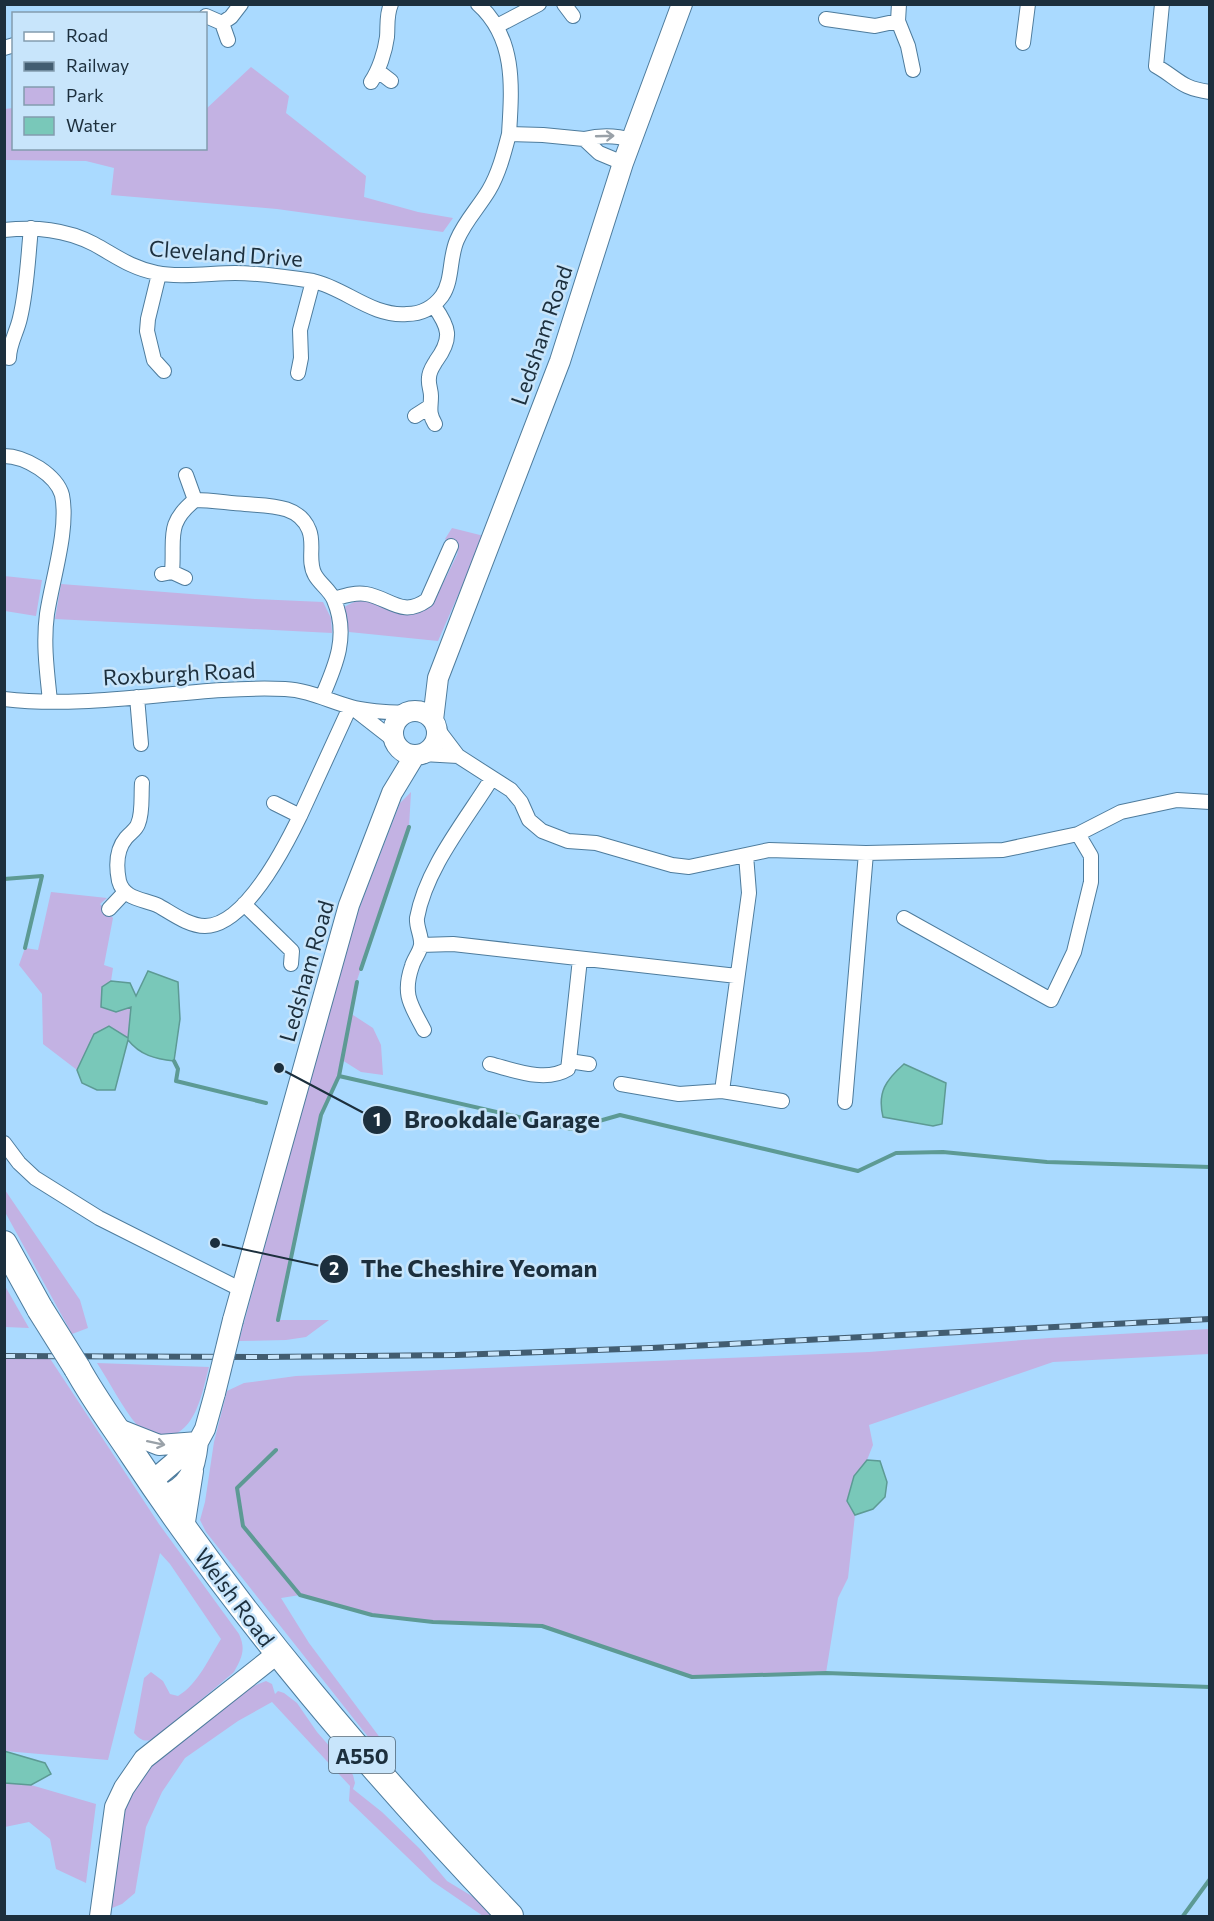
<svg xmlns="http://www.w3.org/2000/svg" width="1214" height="1921" viewBox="0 0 1214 1921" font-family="Commissioner,sans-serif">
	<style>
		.green { fill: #c3b2e3 }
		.water { fill: #79c8b9; stroke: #5d9a94; stroke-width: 1.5 }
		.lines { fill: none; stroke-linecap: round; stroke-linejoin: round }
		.stream { stroke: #5d9a94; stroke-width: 4 }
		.street-casing { stroke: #4e7c9d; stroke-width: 16 }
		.secondary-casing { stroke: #4e7c9d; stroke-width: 22 }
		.highway-casing { stroke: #4e7c9d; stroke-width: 28 }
		.street { stroke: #fff; stroke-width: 14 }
		.secondary { stroke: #fff; stroke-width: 20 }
		.highway { stroke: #fff; stroke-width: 26 }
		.rail-casing { stroke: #425d71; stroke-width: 6 }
		.rail { stroke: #c8e5fb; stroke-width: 4; stroke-dasharray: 11; stroke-linecap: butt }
		.secondary-bridge-casing { stroke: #4e7c9d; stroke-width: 22; stroke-linecap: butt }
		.highway-bridge-casing { stroke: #4e7c9d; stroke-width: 28; stroke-linecap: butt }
		.secondary-bridge { stroke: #fff; stroke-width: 20 }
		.highway-bridge { stroke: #fff; stroke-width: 26 }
		.oneway { stroke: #99a1a8 }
		.labels { text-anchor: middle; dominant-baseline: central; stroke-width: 5; stroke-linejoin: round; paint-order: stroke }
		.shield { fill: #c8e5fb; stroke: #506676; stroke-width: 1.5 }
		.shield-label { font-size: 21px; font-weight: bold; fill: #1c2f3d }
		.street-label { font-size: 22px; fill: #1c2f3d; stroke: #c8e5fb }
		.leader { fill: none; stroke: #1c2f3d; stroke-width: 2 }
		.callout-dot { fill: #1c2f3d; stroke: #c8e5fb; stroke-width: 2 }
		.mark-label { font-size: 18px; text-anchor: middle; font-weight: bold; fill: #fff }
		.callout-label { font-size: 24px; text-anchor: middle; font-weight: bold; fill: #1c2f3d; stroke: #c8e5fb; stroke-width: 5; stroke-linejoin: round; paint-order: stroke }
	</style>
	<rect width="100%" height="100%" fill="#aadaff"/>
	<path class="green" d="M251 67 289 96 286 113 366 176 364 197 418 212 453 218 443 232 277 209 111 195 114 168 86 161 5 160V109L13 108 14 148H206V109Z
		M452 528 484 536 438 641 349 632 343 608C349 604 357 600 364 600 386 601 411 625 430 604 441 591 449 570 457 555L458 549 445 539Z
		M4 576 42 580 36 616 5 611Z
		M61 584 255 599 323 602 331 618 332 633 55 619Z
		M411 792 409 827 354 989 350 1013 373 1028 381 1045 383 1075 361 1072 342 1060 339 1076 321 1115 278 1320H329L306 1337 286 1340 239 1341 351 930 400 803Z
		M51 892 107 898 100 904 113 918 104 965 113 968 111 981 102 987 132 1006 128 1039 94 1034 77 1070 43 1044 42 994 19 965 25 948 38 950Z
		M5 1190 80 1300 88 1328 72 1334 5 1212Z
		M5 1286 29 1328 5 1327Z
		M1209 1329V1354L1053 1362 869 1425 873 1445 867 1460 854 1476 847 1501 855 1515 848 1578 838 1598 826 1673 692 1677 542 1626 433 1622 372 1615 300 1595 281 1598 309 1643 390 1751 384 1757 206 1532 200 1520 205 1502 214 1442 227 1391 244 1383 296 1376 869 1352 1049 1338Z
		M5 1355 49 1357 159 1524 239 1634C246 1649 242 1658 234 1672L156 1738C146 1742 142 1742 134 1733L144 1678 151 1672 163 1681 170 1694 178 1696C198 1684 209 1658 221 1639L170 1564 160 1553 108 1760 5 1751Z
		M97 1363 209 1367C202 1392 196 1437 161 1437 154 1437 142 1430 137 1425 123 1409 109 1381 97 1363Z
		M266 1681 272 1684 275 1694 278 1691 284 1693 297 1703 317 1732 346 1765 353 1775 355 1783 353 1789 382 1812 420 1849 447 1881 475 1898 495 1916H483L432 1881 349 1801 350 1786 272 1702 238 1721 185 1758 162 1792 146 1827 135 1893 122 1904 107 1910 122 1814 132 1787 161 1756 246 1689Z
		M4 1783 31 1785 96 1804 86 1883 56 1869 50 1839 29 1822 5 1827Z"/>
	<path class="water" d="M148 971 178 982 180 1019 174 1061C155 1059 140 1055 128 1040L115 1090H97L82 1083 77 1070 94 1034 109 1026 128 1038 131 1007 116 1012 101 1007 102 987 111 981 130 983 136 996Z
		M904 1064 946 1083 942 1124 933 1126 883 1117C877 1092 886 1080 904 1064Z
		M867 1460 880 1461 887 1482 885 1497 873 1509 855 1515 847 1501 854 1476Z
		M4 1751 45 1763 51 1774 31 1785 5 1783Z"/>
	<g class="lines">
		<path class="stream" d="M4 879 42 876 25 948
			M361 969 409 827
			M357 982 339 1076 571 1129 620 1115 858 1171 896 1153 943 1152 1047 1162 1210 1167
			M174 1061 178 1069 176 1081 266 1103
			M278 1320 321 1115 339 1076
			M276 1450 237 1488 243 1526 300 1595 372 1615 433 1622 542 1626 692 1677 826 1673 1210 1687
			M1183 1916 1210 1879"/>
		<defs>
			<path id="street" d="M478 4C516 38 512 87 509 134L543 135 584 139
				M564 4 573 16
				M899 4 898 21 908 46 913 70
				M1162 4 1156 66C1179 79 1180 88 1210 92
				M206 16 222 23
				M826 19 875 26 898 21
				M222 23 231 17 241 4
				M222 23 228 40
				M497 26 539 4
				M1023 43 1028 4
				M4 48 14 45
				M378 71 391 81
				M371 82C379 70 385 52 387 37 388 26 386 16 391 4
				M623 163 599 153 584 139C601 135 615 135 631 140
				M4 230C36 227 65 229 94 244 116 256 131 268 157 273 177 278 213 273 235 273 261 273 287 277 313 281 345 288 372 317 407 314 421 314 433 308 442 296 453 280 449 258 457 240 465 221 479 207 489 190 499 173 504 153 509 134
				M159 274 148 319 147 331 154 360 164 371
				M434 306C449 327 453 338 436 361 433 366 429 371 429 378 428 384 431 390 431 396 431 408 428 412 435 424
				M9 358C9 344 17 332 20 318 27 289 28 257 31 228
				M298 373 301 358 300 330 313 281
				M415 416 429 407
				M4 456C17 456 28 461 39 468 48 474 59 484 62 495 69 529 52 580 47 614 43 643 47 672 50 701
				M186 475 195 500C212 500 228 503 245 504 268 506 299 504 309 530 315 544 307 561 315 575 320 584 330 590 334 600 349 635 336 665 322 697
				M172 572C175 538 165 524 195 500
				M162 574 172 572 185 578
				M334 599C344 596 355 592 366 594 390 598 402 618 427 600L451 546
				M137 697 141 744
				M4 699C96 710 193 685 285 689 308 690 329 701 351 707 368 712 388 712 406 713
				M354 709 395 741
				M436 727 458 756 511 790 521 802 529 820 542 831 568 841 596 843 672 865 689 867 769 850 866 853 1003 850 1078 834 1121 812 1177 800 1210 802
				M423 754 458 756
				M142 783C141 796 143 813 138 824 136 830 130 833 126 838 116 850 116 866 119 881 124 900 145 899 159 906 173 914 189 926 205 926 245 926 285 847 300 816
				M274 803 300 816 350 707
				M244 904 292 951 291 964
				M109 909 125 892
				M904 918 1051 1000 1074 952 1091 882V856L1078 834
				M421 945 453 944 737 976
				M424 1030C411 1005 402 995 412 966 414 959 420 952 421 945 422 936 416 927 417 918 426 868 466 820 492 778
				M569 1061 580 959
				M490 1064C514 1070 545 1083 568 1069L569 1061 589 1064
				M621 1084 679 1094 722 1091 782 1101
				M722 1091 749 893 746 855
				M845 1102 866 853
				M4 1143 19 1163 35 1178 99 1218 240 1289"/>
			<path id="secondary" d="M393 733a22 22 0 1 1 44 0a22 22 0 1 1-44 0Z
				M433 720 438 678 560 361 623 163 682 4
				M233 1320 349 905 392 793 415 755
				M116 1428 159 1445 198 1442
				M151 1482 198 1442 205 1429 215 1393
				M162 1497C190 1486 195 1470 198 1442
				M184 1528 193 1471
				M100 1916 115 1807 124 1788 144 1759 278 1653"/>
			<path id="highway" d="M4 1244 40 1309
				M77 1368C94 1399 115 1427 134 1456 244 1622 373 1772 510 1916"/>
		</defs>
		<use href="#street" class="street-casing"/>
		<use href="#secondary" class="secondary-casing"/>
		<use href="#highway" class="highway-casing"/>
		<use href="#street" class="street"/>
		<use href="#secondary" class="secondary"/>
		<use href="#highway" class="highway"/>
		<defs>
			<path id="rail" d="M4 1356 265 1357 456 1355 651 1348 1210 1319"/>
		</defs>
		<use href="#rail" class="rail-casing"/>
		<use href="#rail" class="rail"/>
		<defs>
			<path id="secondary-bridge" d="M215 1393 233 1320"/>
			<path id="highway-bridge" d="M40 1309 77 1368"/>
		</defs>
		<use href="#secondary-bridge" class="secondary-bridge-casing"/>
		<use href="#highway-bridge" class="highway-bridge-casing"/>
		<use href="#secondary-bridge" class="secondary-bridge"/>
		<use href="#highway-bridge" class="highway-bridge"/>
	</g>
	<defs><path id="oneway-shaft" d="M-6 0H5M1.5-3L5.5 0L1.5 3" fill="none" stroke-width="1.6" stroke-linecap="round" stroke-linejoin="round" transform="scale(1.5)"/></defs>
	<g class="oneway">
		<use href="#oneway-shaft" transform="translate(605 136) rotate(-2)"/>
		<use href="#oneway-shaft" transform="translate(156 1443) rotate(12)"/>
	</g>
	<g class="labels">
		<rect class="shield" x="329" y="1737" width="66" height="36" rx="4.5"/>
		<g class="shield-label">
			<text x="362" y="1755">A550</text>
		</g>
		<g class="street-label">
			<text transform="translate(226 253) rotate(4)">Cleveland Drive</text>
			<text transform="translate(541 335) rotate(-71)">Ledsham Road</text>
			<text transform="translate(179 673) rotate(-3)">Roxburgh Road</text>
			<text transform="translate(306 971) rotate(-74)">Ledsham Road</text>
			<text transform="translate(235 1597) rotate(53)">Welsh Road</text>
		</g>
	</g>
	<path class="leader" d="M279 1068L377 1120M215 1243L334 1269"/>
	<g class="callout-dot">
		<circle cx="279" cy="1068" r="6"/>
		<circle cx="215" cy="1243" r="6"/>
		<circle cx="377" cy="1120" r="15"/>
		<circle cx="334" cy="1269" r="15"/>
	</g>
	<g class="mark-label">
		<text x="377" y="1126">1</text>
		<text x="334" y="1275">2</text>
	</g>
	<g class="callout-label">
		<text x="502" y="1128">Brookdale Garage</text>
		<text x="479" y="1277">The Cheshire Yeoman</text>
	</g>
	<rect width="1214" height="1921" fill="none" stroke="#1c2f3d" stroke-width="12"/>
	<rect x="12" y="12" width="195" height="138" fill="#c8e5fb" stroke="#839caf" stroke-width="1.5"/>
	<rect x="24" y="32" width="30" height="9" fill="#ffffff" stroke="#839caf" stroke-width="1.5"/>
	<text x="66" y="42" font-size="18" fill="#1c2f3d">Road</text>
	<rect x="24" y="62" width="30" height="9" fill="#425d71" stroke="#839caf" stroke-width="1.5"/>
	<text x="66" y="72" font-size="18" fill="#1c2f3d">Railway</text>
	<rect x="24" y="87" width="30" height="18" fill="#c3b2e3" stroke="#839caf" stroke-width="1.5"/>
	<text x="66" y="102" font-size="18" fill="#1c2f3d">Park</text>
	<rect x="24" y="117" width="30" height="18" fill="#79c8b9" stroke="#839caf" stroke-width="1.5"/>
	<text x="66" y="132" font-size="18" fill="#1c2f3d">Water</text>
</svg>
